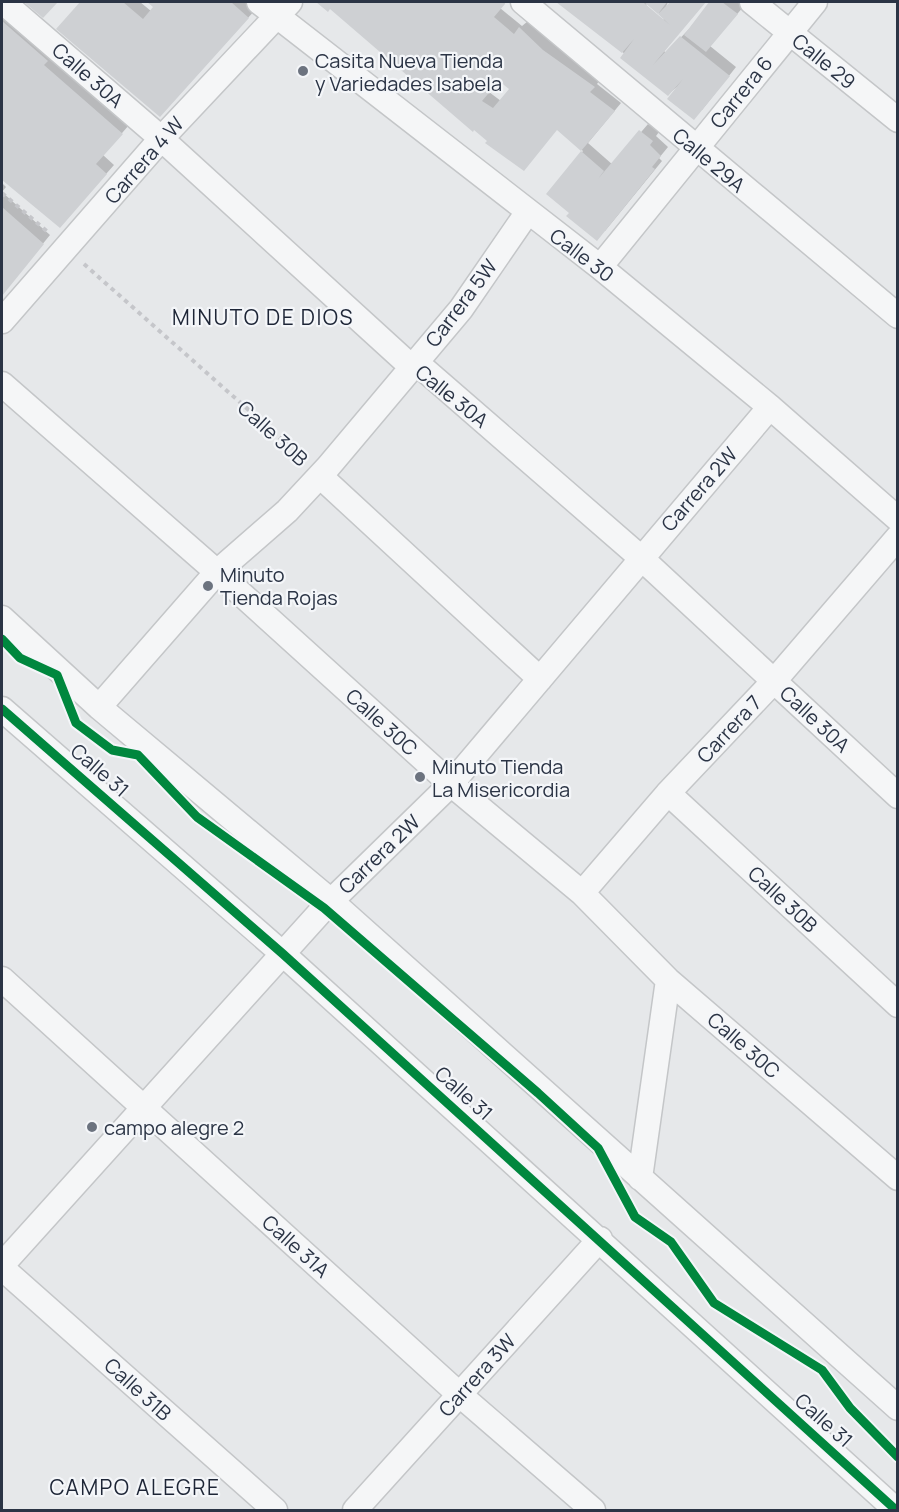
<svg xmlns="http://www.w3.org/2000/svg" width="899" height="1512" viewBox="0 0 899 1512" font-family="Manrope,sans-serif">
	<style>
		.shadow { fill: #0003; fill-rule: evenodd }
		.building { fill: #ced0d3; fill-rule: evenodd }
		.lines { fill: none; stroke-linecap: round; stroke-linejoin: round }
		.street-casing { stroke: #c4c6c8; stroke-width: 27 }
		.path { stroke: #c5c6ca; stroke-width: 4; stroke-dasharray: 4.5 4.5; stroke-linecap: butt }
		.street { stroke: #f5f6f7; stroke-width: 24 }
		.cycleway-casing { stroke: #f4f6f9; stroke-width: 13 }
		.cycleway { stroke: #00873e; stroke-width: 9 }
		.poi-dot { fill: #6c737f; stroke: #f4f6f9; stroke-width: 2 }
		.labels { text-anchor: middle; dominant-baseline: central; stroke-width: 4.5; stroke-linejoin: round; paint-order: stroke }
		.poi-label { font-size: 20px; fill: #2b3445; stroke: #f4f6f9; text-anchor: start }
		.street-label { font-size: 20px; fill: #2b3445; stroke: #f4f6f9 }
		.neighbourhood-label { font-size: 21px; letter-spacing: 1.5px; fill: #1d2536; stroke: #f4f6f9 }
	</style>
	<rect width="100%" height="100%" fill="#e6e8ea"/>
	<path class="shadow" d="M2 2 129 125 103 155 114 165 60 226 2 177Z
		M82 2H140L151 11 155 6 149 2H247L256 9 168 107 58 29Z
		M318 2H506L500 8 522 26 528 21 551 42 601 78 597 84 621 103 588 143 613 165 648 124 659 132 656 136 668 147 659 158 662 161 605 231 548 193 583 151 557 129 489 140 330 7 328 10ZM500 79 511 89 501 101 489 92Z
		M559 2H668L666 7 672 2H705L664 51 666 53 689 29 711 2H739L744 6 710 46 736 67 702 110 677 87 668 94 625 54ZM648 3 665 18 662 21 646 5Z
		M2 183 6 187 2 192Z
		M2 192 50 235 2 294Z"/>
	<path class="building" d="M24 2H58L43 18Z
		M80 2H123L143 19 153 7 147 2H231L249 18 160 117 56 29Z
		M316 2H502L505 4 494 17 514 34 519 27 543 50 595 87 590 92 615 111 581 151 557 130 524 171 485 143 487 141 474 130 473 132 330 9 328 12ZM499 81 509 89 493 108 482 101Z
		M556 2H667L658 14 670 2H706L653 65 680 36 730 76 694 120 667 99 683 79 668 96 620 58 634 39 622 53ZM644 2 658 14 670 25 644 3Z
		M709 2H722L738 14 706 52 684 35Z
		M2 21 48 61 44 65 123 134 96 164 107 174 60 228 2 180Z
		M639 130 653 141 650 145 661 156 652 167 655 169 597 241 566 216 569 213 546 194 581 151 604 171 598 179Z
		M2 207 44 244 2 296Z"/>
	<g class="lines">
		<defs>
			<path id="street" d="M3 2 155 133 404 360 426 371 640 557 898 796
				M259 2 600 267 770 407 898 519
				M523 2 898 316
				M752 2 898 120
				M600 267 815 2
				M2 321 161 139 290 2
				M2 384 217 572 451 784 582 893 668 980 898 1178
				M320 476 540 679
				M2 618 99 707 331 901 898 1408
				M99 707 217 572 287 511 328 467 461 309 527 213
				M2 709 283 954 896 1510
				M668 793 898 1005
				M582 893 668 793 775 680 898 537
				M2 979 460 1395 593 1510
				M640 1178 668 980
				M2 1265 324 908 451 784 770 407
				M2 1268 275 1510
				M355 1510 600 1239"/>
		</defs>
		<use href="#street" class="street-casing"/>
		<path class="path" d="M2 193 49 233
			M84 264 305 460"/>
		<use href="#street" class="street"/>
		<defs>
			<path id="cycleway" d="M2 639 20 658 57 675 76 723 112 750 138 755 197 817 324 908 538 1093 598 1148 635 1217 671 1242 714 1303 822 1370 850 1408 898 1457
				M2 709 283 954 896 1510"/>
		</defs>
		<use href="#cycleway" class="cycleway-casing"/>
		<use href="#cycleway" class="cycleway"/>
	</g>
	<g class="poi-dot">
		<circle cx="303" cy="71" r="6"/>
		<circle cx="208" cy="586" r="6"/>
		<circle cx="420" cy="777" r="6"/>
		<circle cx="92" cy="1127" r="6"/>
	</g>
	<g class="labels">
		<g class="poi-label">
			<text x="315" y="60">Casita Nueva Tienda<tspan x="315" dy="23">y Variedades Isabela</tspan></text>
			<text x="220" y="574">Minuto<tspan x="220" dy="23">Tienda Rojas</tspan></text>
			<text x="432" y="766">Minuto Tienda<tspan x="432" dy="23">La Misericordia</tspan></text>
			<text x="104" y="1127">campo alegre 2</text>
		</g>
		<g class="street-label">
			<text transform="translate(824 61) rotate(39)">Calle 29</text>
			<text transform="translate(88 75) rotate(41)">Calle 30A</text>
			<text transform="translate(741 92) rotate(-51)">Carrera 6</text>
			<text transform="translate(144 160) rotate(-49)">Carrera 4 W</text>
			<text transform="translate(709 160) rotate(40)">Calle 29A</text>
			<text transform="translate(582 255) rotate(37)">Calle 30</text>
			<text transform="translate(461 303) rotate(-53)">Carrera 5W</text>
			<text transform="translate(452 396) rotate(39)">Calle 30A</text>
			<text transform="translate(273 433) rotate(42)">Calle 30B</text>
			<text transform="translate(699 489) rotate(-49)">Carrera 2W</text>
			<text transform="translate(815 719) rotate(43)">Calle 30A</text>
			<text transform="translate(382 722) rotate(42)">Calle 30C</text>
			<text transform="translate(729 729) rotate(-47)">Carrera 7</text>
			<text transform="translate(100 770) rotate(41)">Calle 31</text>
			<text transform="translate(379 854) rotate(-44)">Carrera 2W</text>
			<text transform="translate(783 899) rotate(43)">Calle 30B</text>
			<text transform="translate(744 1045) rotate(41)">Calle 30C</text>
			<text transform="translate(464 1093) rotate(42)">Calle 31</text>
			<text transform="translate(296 1246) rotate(42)">Calle 31A</text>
			<text transform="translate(477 1375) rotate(-48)">Carrera 3W</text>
			<text transform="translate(138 1389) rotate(42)">Calle 31B</text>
			<text transform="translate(824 1420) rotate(42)">Calle 31</text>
		</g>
		<g class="neighbourhood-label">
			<text x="263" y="317">MINUTO DE DIOS</text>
			<text x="135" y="1487">CAMPO ALEGRE</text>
		</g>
	</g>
	<rect width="899" height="1512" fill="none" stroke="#2b3445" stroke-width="6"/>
</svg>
